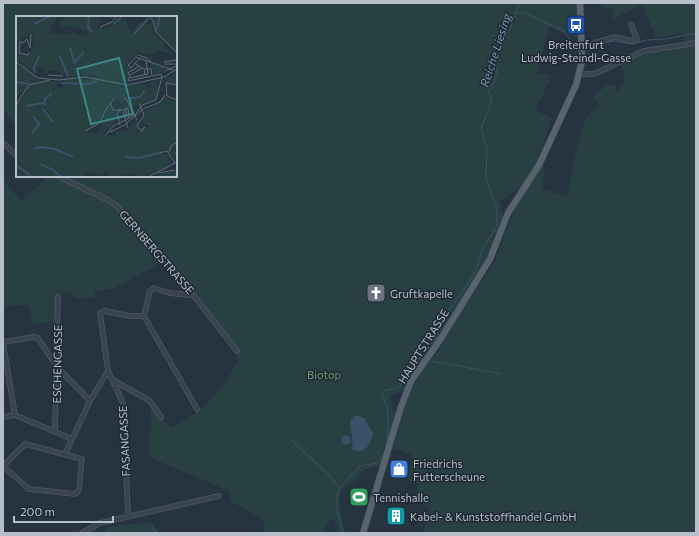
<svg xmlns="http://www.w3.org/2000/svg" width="699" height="536" viewBox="0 0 699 536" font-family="Commissioner,sans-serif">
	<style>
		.green { fill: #284041 }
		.water { fill: #3c5169 }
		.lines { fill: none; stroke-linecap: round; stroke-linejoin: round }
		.stream { stroke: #3c5169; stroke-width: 1 }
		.minor-casing { stroke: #58626d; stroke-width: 5.5 }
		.major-casing { stroke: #47505c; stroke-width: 7 }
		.minor { stroke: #3a4450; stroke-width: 4.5 }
		.major { stroke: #586370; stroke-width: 6 }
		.labels { text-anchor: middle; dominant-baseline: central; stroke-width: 3; stroke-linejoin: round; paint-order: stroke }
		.poi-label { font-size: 11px; fill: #b7bfca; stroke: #1f2935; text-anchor: start }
		.street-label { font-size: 11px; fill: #b7bfca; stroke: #1f2935 }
		.park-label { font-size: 11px; fill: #6e9b76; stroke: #1f2935 }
		.water-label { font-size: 12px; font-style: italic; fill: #7792ad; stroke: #1f2935 }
		.inset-river { fill: none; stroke: #3c5169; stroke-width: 2 }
		.inset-road { fill: none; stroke: #606b77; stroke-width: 1 }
		.view { fill: #398885; fill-opacity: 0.15; stroke: #398885; stroke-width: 2 }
		.inset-edge { fill: none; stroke: #b7bfca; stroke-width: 2 }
	</style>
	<rect width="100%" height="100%" fill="#263340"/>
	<path class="green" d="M3 3H578L577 38 549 27 537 73 552 76 535 110 552 118 538 158 540 161 526 183 500 201 504 222 496 245 465 306 494 263 514 210 542 164 545 170 542 189 567 196 576 151 586 118 600 105 592 97 606 86 616 85V92L625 81 620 59 686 42 680 33 656 38 642 4 612 20 613 9 601 7 602 3H696V533H423L430 508 414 500 419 484 408 481 412 455 393 448C401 424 406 396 419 375 427 362 439 353 445 340L432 349 407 389 390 396 396 421 386 465 366 469 350 485 342 489 339 502 345 533H339L336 522 332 518 321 533H265L264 520 230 501 229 491 149 457 151 406 171 428 203 408 225 383 237 362 236 348 165 261 113 289 95 291V298H76L70 292 56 295 57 321 31 324 29 305 3 306V180L21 201 49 176H176V17H17V127L3 109Z
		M151 522 159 533H107L106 527Z"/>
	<path class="water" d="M356 415 364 418 373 433C372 443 363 457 352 449 352 445 353 440 352 436 351 427 347 420 356 415Z
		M341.5 440a4.5 4.5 0 1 1 9 0a4.5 4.5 0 1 1-9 0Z"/>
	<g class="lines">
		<path class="stream" d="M517 13H525L564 31 577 49
			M586 48 611 41 633 44 646 40 666 39 696 33
			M432 361 501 374
			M289 438 329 475 339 488
			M152 527 157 533
			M343 533 337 511V495L342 485 360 466 377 463C390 454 389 422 387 408 386 403 383 399 382 393L386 390 398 388 405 381 417 362 436 338 443 316 454 304 471 279 476 270 482 250 497 226V209L486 178 487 148 481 129 492 100 488 91 497 76V62L505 38 511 26 519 3"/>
		<defs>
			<path id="minor" d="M581 47 615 37 632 41 637 40 631 24
				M580 74H594L644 51 696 43
				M3 143 17 156
				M58 176 110 201 117 206 161 254 237 351
				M144 316 197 409
				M3 342 34 337 38 338 57 367 90 401
				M3 343 15 415
				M108 371 123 403 128 515
				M113 380 150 401 161 417
				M3 417 15 415 72 439
				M55 431 58 297
				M25 444 82 459 79 490 75 494 29 489 3 466Z
				M65 454 90 401 108 371 100 313 105 311 130 316H144L150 291 154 288 169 293 190 295 192 293
				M82 533 100 523 219 496"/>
			<path id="major" d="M363 533 401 407 411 381 440 340 490 259 508 213 539 165 576 85 582 61 580 3"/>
		</defs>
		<use href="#minor" class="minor-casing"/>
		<use href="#major" class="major-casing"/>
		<use href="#minor" class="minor"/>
		<use href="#major" class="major"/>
	</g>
	<defs>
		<symbol id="bus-square" viewBox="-11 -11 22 22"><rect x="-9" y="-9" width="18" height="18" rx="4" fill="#1a4fb4" stroke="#1f2935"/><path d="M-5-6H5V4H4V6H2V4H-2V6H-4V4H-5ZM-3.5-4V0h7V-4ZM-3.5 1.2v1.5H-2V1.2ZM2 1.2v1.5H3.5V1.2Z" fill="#fff"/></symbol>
		<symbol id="church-square" viewBox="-11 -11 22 22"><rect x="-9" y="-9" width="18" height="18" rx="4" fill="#6b7280" stroke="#1f2935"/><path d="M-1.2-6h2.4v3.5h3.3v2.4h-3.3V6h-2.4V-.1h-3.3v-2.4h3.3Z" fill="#fff"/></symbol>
		<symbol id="shop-square" viewBox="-11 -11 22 22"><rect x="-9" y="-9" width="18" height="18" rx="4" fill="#3f7fe0" stroke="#1f2935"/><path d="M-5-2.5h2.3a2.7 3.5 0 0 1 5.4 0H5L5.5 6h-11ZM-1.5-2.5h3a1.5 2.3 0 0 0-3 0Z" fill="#fff"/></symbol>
		<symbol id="stadium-square" viewBox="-11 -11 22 22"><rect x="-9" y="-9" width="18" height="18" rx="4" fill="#2e9e5b" stroke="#1f2935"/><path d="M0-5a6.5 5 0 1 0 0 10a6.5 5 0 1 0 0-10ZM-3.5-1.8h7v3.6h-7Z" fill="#fff"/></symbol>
		<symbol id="building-square" viewBox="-11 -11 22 22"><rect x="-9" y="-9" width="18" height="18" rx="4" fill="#0f9aa8" stroke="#1f2935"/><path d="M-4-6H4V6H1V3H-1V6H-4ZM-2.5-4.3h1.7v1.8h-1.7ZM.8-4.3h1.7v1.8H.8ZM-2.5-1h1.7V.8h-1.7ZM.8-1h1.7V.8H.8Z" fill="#fff"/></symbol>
	</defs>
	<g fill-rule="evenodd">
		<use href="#bus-square" x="565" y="14" width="22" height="22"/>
		<use href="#church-square" x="365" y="282" width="22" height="22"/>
		<use href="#shop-square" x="388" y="458" width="22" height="22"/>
		<use href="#stadium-square" x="348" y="486" width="22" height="22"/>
		<use href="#building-square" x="385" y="505" width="22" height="22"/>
	</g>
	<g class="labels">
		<g class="poi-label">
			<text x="576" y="44" text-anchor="middle">Breitenfurt<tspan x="576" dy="13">Ludwig-Steindl-Gasse</tspan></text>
			<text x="390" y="293">Gruftkapelle</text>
			<text x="413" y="463">Friedrichs<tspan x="413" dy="13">Futterscheune</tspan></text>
			<text x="373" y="497">Tennishalle</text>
			<text x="410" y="516">Kabel- &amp; Kunststoffhandel GmbH</text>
		</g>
		<g class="street-label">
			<text transform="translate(157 252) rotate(49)">GERNBERGSTRASSE</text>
			<text transform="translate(423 346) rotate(-58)">HAUPTSTRASSE</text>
			<text transform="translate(57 364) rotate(-89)">ESCHENGASSE</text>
			<text transform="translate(124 441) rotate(-93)">FASANGASSE</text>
		</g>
		<g class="park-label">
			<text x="324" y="374">Biotop</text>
		</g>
		<g class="water-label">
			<text transform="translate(495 50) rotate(-72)">Reiche Liesing</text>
		</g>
	</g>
	<g transform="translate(16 16)">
		<rect width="161" height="161" fill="#263340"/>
		<path d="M0 0H44L34 12V17L53 18 55 15 66 20 75 17 52 9 50 13 47 10 43 14 45 9 42 7 52 0H80L85 5 81 12 85 10 87 12 102 9 100 2 103 4 106 0V3H110L113 13 117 17 123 7 117 3 124 7 129 5 130 8H136L137 16 134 21 141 17 137 5 132 0H161V36L142 18 139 19 142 27 144 22 148 27 147 30 158 39 141 34V37L135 38 137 47 140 48 137 50 148 51 149 57H139L135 53 133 39 121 36V40H118L111 49 116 54 112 57 115 62 129 59 102 67 107 72 126 67 132 71 134 66 136 72 135 66 139 64 141 70 138 71 144 68 140 83 126 88 123 86 117 91 113 86 115 76 110 77 108 87 104 88 103 84 97 83 92 90 99 97 100 106 88 116 91 120 100 119V116L114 113V108L121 104 124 114H116L127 117 132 109H124L128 105 126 102 127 96 138 91 149 79 152 83 161 86V127L159 131 161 143 152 134H147L146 137 154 140 152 144 157 146 138 158H131L132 161H121L118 158 93 161 91 157 82 160 77 157H69V161H0V88L2 96 1 87 13 75 11 73 6 76 0 83V73L8 72 0 71V50L15 56 24 65H43L45 67V68L41 65 39 67 43 73 47 70 48 63 54 62 50 55 44 60 46 57 42 54 28 56 29 51 21 52 19 55 6 51 7 47 2 45V42L0 44V38L13 39 18 29V21L16 20 18 17 0 25ZM64 53 67 58 79 60V62L70 64H66V62H57L59 60 63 62ZM87 101 90 102 81 117 66 116 82 108ZM158 57 161 59V68H151L150 63 146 65ZM161 149V161H138L160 154Z" fill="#284041" fill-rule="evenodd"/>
		<path class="inset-river" d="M73 0 72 11 76 16M18 8 35 0M97 9 106 0M141 13 144 0M117 19 132 3M54 32 59 48M44 40 52 61M59 46 68 36M19 57 18 51 24 39M0 66 13 68M45 67 72 68 81 65M114 85 115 82 124 81 129 74M29 89V83L36 77M10 90 28 87M27 93 37 106M16 117 23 108 17 100M17 133 25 131 39 133 57 141M110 141 124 142 142 137M24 148 37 154 45 161M0 149 16 161"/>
		<path class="inset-road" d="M132 0 137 5 140 16 161 37M84 11 96 6 101 0M3 37 4 25 7 27 11 23 14 32 15 18M3 37 12 39 13 36M122 39 131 42 134 46M124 42 115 52 112 49 120 41 157 54M0 46 22 62 43 64 69 61 112 69 148 61 161 53M148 46 160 44M118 47 128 53 129 59M148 48H161M129 53H135L136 59M149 55 161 50M32 59 47 60M114 59 126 52M115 62 112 57 123 50M112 65 113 62 132 58 130 45M149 67 161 69M150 68 151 80 161 84M109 81 121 104M94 87 97 94H109M123 87 128 99 121 110 124 114 126 116 129 111 124 114M0 96 1 87 13 69 34 64M107 96 112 112M111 99 109 93 112 92 113 103M111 107 127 93 144 86 149 79M104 109 101 98 104 93M69 115 84 107 89 95 98 83M94 116 111 108M89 120 97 110 119 99 126 89 140 84 146 61 145 58 112 65M153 136 155 130 161 126M143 137 151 135 159 147M142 157 159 154M132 161 161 146"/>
		<path class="view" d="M103 42 117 98 75 108 61 53Z"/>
		<rect width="161" height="161" class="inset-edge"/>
	</g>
	<rect width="699" height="536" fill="none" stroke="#b7bfca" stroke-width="8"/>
	<path d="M14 516v6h99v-6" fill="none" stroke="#b7bfca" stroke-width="2"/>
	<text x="20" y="516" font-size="12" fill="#b7bfca" stroke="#1f2935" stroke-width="3" paint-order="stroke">200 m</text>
</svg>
